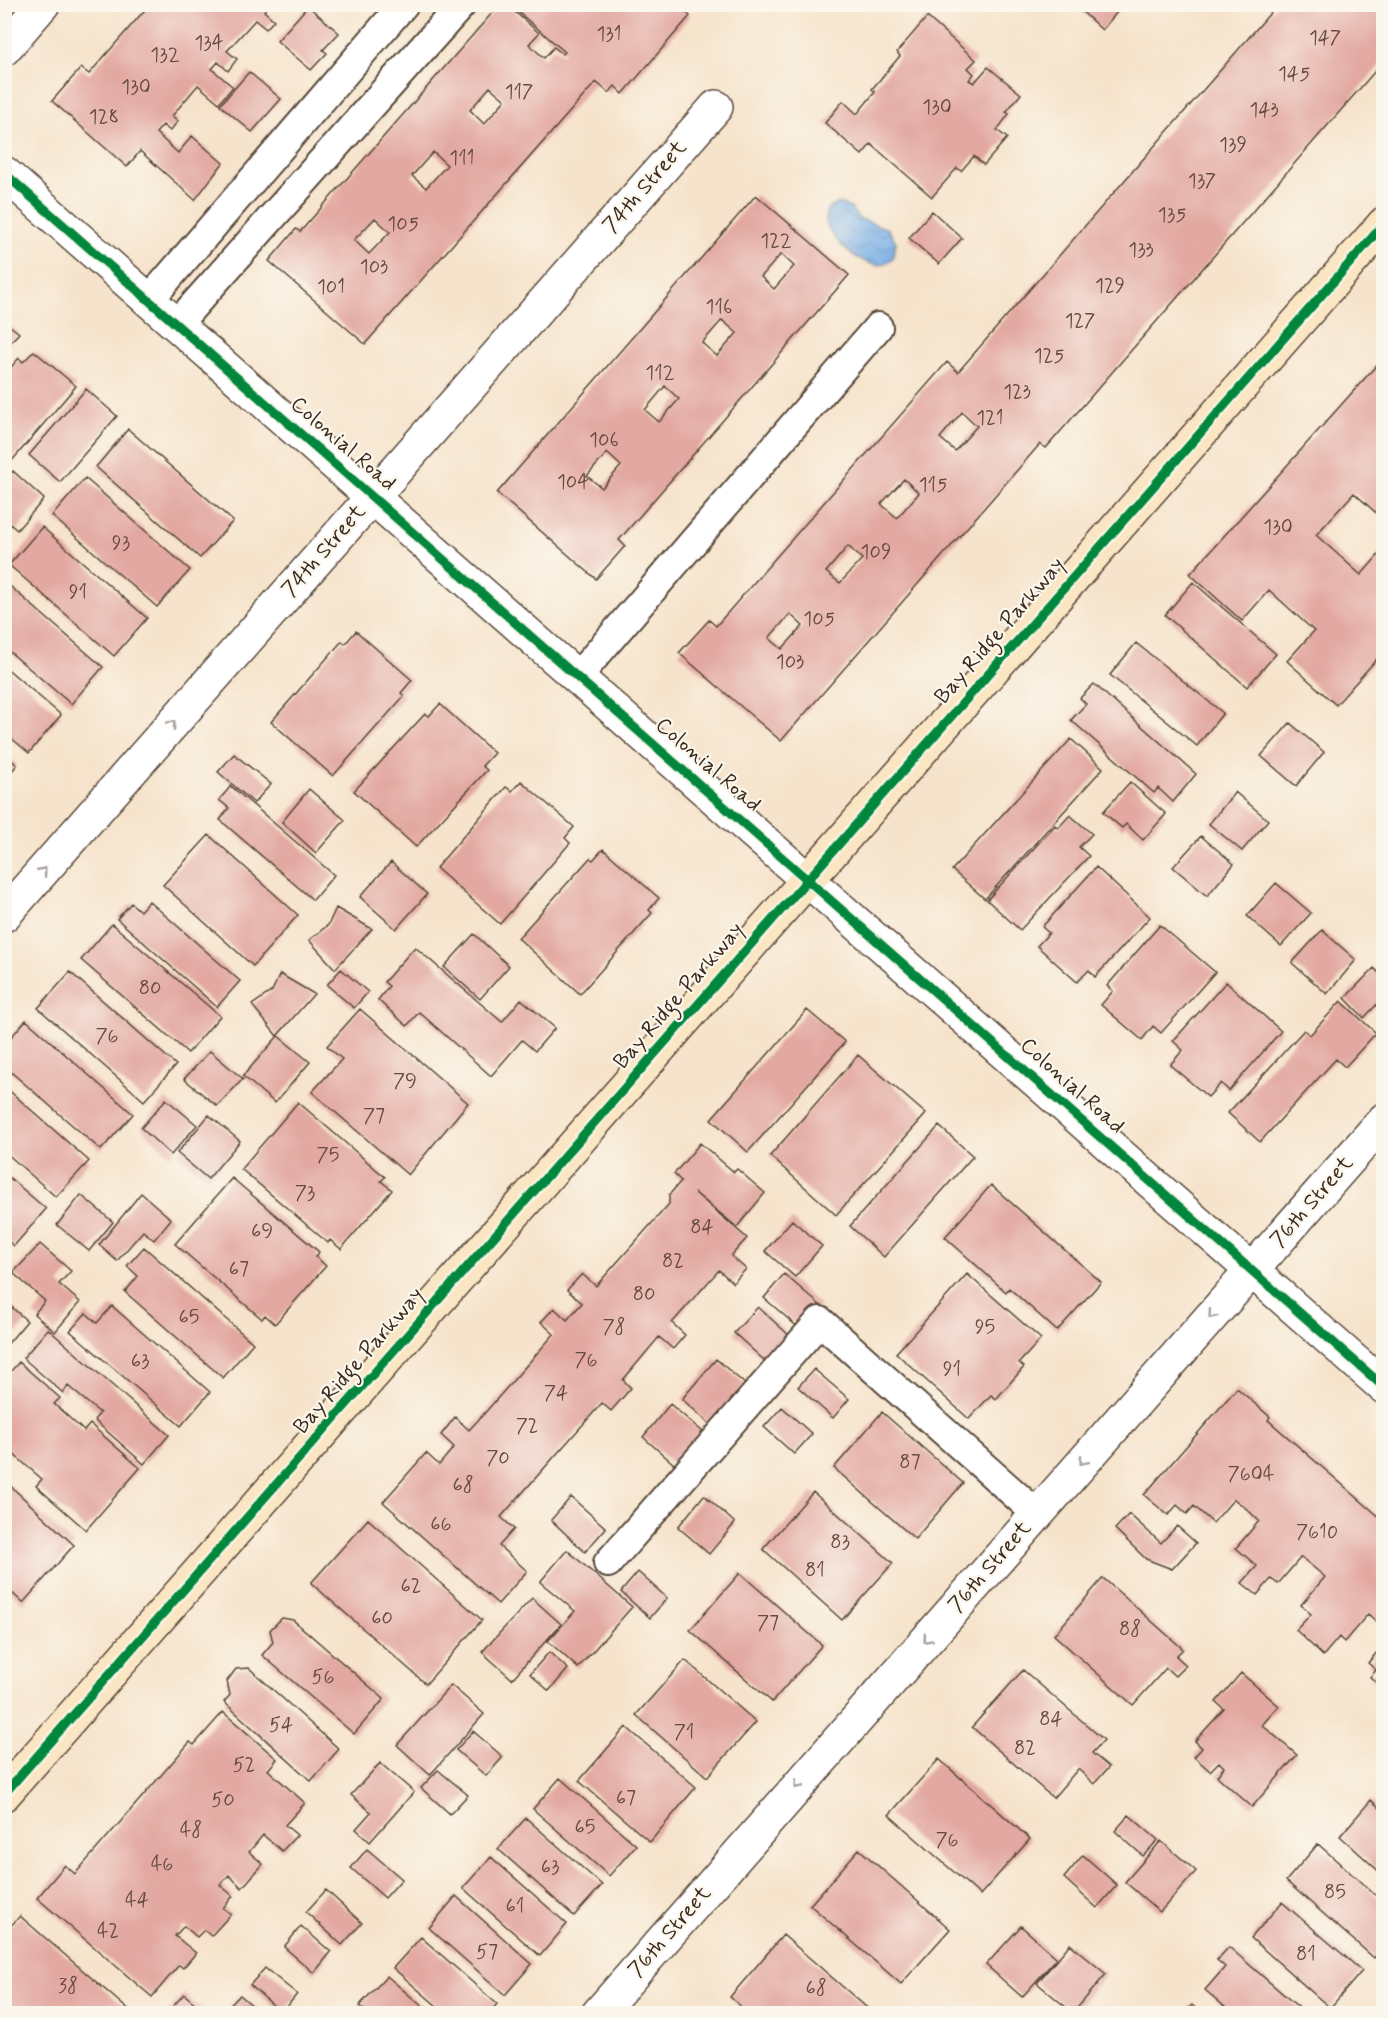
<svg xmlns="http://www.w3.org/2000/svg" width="1388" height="2018" viewBox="0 0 1388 2018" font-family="Mynerve,sans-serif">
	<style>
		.water { fill: url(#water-waves); stroke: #596c82; stroke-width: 1.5 }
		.building { fill: #e2a8a1; fill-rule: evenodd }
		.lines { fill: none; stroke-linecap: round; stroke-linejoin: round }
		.lane-casing { stroke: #574638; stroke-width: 32 }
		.street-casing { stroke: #574638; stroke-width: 36 }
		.secondary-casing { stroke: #574638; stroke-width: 36 }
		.lane { stroke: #fff; stroke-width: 28 }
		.street { stroke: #fff; stroke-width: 33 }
		.secondary { stroke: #fbe6c4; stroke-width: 33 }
		.cycleway-casing { stroke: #fbf7ec; stroke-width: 13 }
		.cycleway { stroke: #00873e; stroke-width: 9 }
		.oneway { stroke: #a79f9a }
		.labels { text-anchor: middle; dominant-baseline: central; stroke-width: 4.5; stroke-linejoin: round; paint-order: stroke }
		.number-label { font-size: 20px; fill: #654a3f }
		.street-label { font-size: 22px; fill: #3b2a1e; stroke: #fbf7ec }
	</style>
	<defs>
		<pattern id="water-waves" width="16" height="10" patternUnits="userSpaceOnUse" patternTransform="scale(1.5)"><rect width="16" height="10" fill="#77aee6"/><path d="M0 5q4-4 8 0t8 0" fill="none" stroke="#638eba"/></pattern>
	</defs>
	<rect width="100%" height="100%" fill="#fbf7ec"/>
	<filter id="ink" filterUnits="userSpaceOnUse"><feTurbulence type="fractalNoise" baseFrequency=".0167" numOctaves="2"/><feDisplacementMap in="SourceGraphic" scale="12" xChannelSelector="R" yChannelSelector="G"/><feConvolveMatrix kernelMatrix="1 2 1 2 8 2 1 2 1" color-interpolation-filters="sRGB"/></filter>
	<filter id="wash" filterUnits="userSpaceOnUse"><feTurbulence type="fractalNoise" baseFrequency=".008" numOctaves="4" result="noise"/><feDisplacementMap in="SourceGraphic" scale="24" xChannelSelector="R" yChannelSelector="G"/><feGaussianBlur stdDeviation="1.35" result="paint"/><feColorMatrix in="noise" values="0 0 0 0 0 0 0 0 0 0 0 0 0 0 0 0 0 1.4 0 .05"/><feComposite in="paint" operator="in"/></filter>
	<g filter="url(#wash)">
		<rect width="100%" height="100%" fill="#f6e3cb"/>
		<path class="water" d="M839 203 851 208 858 218 888 229 896 242 893 258C889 261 885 264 880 265 862 267 816 232 827 209Z"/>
		<g id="blocks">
			<path class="building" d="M150 4H269L264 11 274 20 266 29 255 20 227 51 237 59 228 71 218 62 212 69 233 87 219 103 198 85 172 116 178 121 170 131 163 125 156 133 178 153 192 136 223 163 195 200 140 151 127 167 52 101 81 68 89 74Z
				M500 4H506L539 33 529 44 544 58 554 47 563 54 565 52 510 5H677L690 16 623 94 615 86 609 93 596 82 365 344 269 261 296 229 300 232ZM490 87 505 100 484 124 470 110ZM433 152 447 165 426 188 412 176ZM375 218 390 232 369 254 354 240Z
				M1074 4H1124L1102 30Z
				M1278 4H1383V62L1046 448 1040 444 781 741 679 653 709 620 716 626 947 362 958 372ZM962 412 977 426 955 451 940 438ZM904 479 919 493 897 518 881 504ZM848 546 862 559 840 583 826 572ZM790 614 803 626 782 649 769 638Z
				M308 6 339 33 323 50 327 53 311 70 277 41Z
				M927 17 976 60 968 68 974 74 969 80 974 83 988 67 1021 94 1006 112 1009 114 997 130 1007 138 984 165 974 156 961 171 957 168 932 197 871 144 862 155 825 123 843 101 857 114 875 92 872 89 900 56 897 52Z
				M249 72 281 99 252 132 220 105Z
				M756 195 849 275 619 540 625 546 596 579 497 493ZM781 254 794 266 774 289 761 277ZM722 320 737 333 717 356 702 343ZM665 386 679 399 659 422 645 410ZM607 453 621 466 602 488 587 476Z
				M932 211 962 238 939 264 909 238Z
				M4 321 19 333 4 349Z
				M34 351 76 386 4 470V375L19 358 23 362Z
				M1383 358V519L1354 493 1316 535 1361 575 1383 550V652L1336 705 1287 661 1314 631 1269 590 1242 621 1190 574Z
				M86 389 117 416 60 482 29 455Z
				M128 429 233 521 200 558 96 467Z
				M13 471 44 499 17 530 4 519V481Z
				M85 478 190 570 157 607 52 516Z
				M42 527 147 618 114 656 9 565Z
				M4 581 103 667 71 704 4 647Z
				M1193 582 1276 654 1247 687 1165 615Z
				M356 631 412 680 401 693 404 696 333 776 271 722 342 641 345 644Z
				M1136 643 1223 713 1197 746 1110 675Z
				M4 666 61 715 29 753 4 732Z
				M1094 684 1196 774 1173 802 1158 788 1154 793 1071 720 1086 704 1080 698Z
				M440 704 494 753 482 766 487 770 416 847 354 791 425 714 429 716Z
				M1290 723 1324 752 1296 786 1261 756Z
				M1071 739 1103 768 985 899 952 870Z
				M4 753 17 765 4 780Z
				M234 754 271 784 254 803 218 772Z
				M521 781 574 827 565 838 570 843 500 924 436 868 506 787 512 791Z
				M1130 782 1166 814 1143 840 1126 824 1122 828 1103 812Z
				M231 786 334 875 313 900 220 820 229 808 219 800Z
				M309 789 345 820 316 853 282 822Z
				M1235 792 1268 820 1242 851 1209 824Z
				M1070 815 1092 834 1079 847 1089 856 1020 930 987 900 1055 825 1058 828Z
				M209 835 298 915 253 966 163 885Z
				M1201 836 1234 864 1207 896 1173 867Z
				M603 849 659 898 649 910 652 913 580 994 518 938 590 858 593 860Z
				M391 862 427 894 396 929 360 897Z
				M1096 867 1150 917 1095 977 1089 970 1077 982 1037 946 1049 933 1042 927Z
				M1276 883 1311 913 1281 946 1247 916Z
				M149 901 240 981 217 1007 117 919 131 903 140 911Z
				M336 908 372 929 335 969 309 940 328 925Z
				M112 924 220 1016 188 1053 81 960Z
				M1160 925 1215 972 1161 1033 1153 1026 1142 1040 1101 1005 1113 991 1107 986Z
				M1322 930 1356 960 1327 994 1292 963Z
				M474 934 509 966 480 999 444 967Z
				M415 947 502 1022 521 999 555 1028 535 1051 522 1040 491 1076 419 1012 407 1026 378 1000 389 986 384 982Z
				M1374 968 1383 977V998L1364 1018 1345 998Z
				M341 969 368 992 354 1008 327 985Z
				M70 972 176 1065 144 1101 38 1008Z
				M280 974 314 994 277 1036 252 1005 272 991Z
				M1226 982 1281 1031 1229 1091 1221 1083 1208 1097 1170 1065 1183 1050 1173 1041Z
				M1341 1001 1376 1033 1345 1067 1336 1059 1260 1142 1228 1113 1304 1030 1310 1035Z
				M360 1009 468 1103 408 1175 312 1092 342 1059 327 1046Z
				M807 1010 845 1042 748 1152 711 1119Z
				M26 1020 133 1114 101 1150 4 1066V1045Z
				M278 1036 310 1062 275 1103 243 1076Z
				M210 1051 243 1079 217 1106 184 1079Z
				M858 1055 926 1114 836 1215 770 1156Z
				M4 1086 89 1161 56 1197 4 1151Z
				M166 1099 197 1125 171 1155 141 1128Z
				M298 1102 385 1177 381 1181 392 1190 341 1249 330 1240 328 1243 241 1169Z
				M209 1115 240 1141 208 1179 177 1153Z
				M939 1126 973 1156 884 1257 850 1226Z
				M700 1143 734 1172 737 1169 765 1193 737 1227 694 1192 747 1238 731 1256 746 1269 733 1283 719 1270 672 1323 685 1335 673 1349 659 1337 623 1380 631 1388 611 1411 602 1403 501 1517 514 1529 499 1546 527 1571 498 1604 383 1502 426 1453 439 1465 454 1447 441 1435 455 1417 469 1430 482 1416 554 1334 541 1322 554 1308 567 1320 582 1303 567 1290 582 1274 596 1286 669 1204V1195L681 1181 674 1174Z
				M4 1173 46 1209 14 1246 4 1238Z
				M232 1178 319 1252 316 1257 326 1266 275 1324 265 1315 262 1319 175 1244Z
				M991 1185 1101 1282 1057 1331 1009 1288 1006 1292 945 1237Z
				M141 1193 171 1219 154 1240 143 1231 117 1261 99 1245Z
				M81 1195 113 1222 89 1251 57 1225Z
				M792 1220 822 1246 795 1277 765 1251Z
				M40 1244 71 1271 59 1284 80 1302 55 1332 34 1314 45 1301 13 1273Z
				M144 1247 253 1343 223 1378 125 1292 138 1276 127 1266Z
				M784 1274 820 1305 800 1329 764 1298Z
				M967 1274 1041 1339 1019 1363 1024 1367 996 1399 991 1395 969 1419 896 1353Z
				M5 1301 27 1321 5 1347Z
				M112 1306 210 1392 181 1426 70 1331 86 1313 97 1323Z
				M758 1307 790 1336 766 1362 734 1333Z
				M48 1329 169 1435 144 1464 94 1420 100 1413 68 1386 63 1393 23 1358Z
				M716 1359 745 1384 712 1426 682 1399Z
				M19 1362 60 1398 54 1404 84 1431 90 1424 140 1468 86 1530 36 1486 42 1479 12 1453 4 1458V1379Z
				M814 1369 849 1399 833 1418 798 1387Z
				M1237 1388 1270 1417 1268 1420 1383 1520V1627L1368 1614 1344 1642 1339 1637 1323 1656 1296 1630 1311 1614 1301 1605 1325 1577 1301 1557 1278 1584 1271 1579 1257 1595 1242 1583 1257 1566 1236 1548 1259 1521 1248 1510 1234 1499 1213 1523 1194 1506 1187 1514 1177 1505 1168 1515 1144 1495Z
				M670 1404 703 1432 675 1465 643 1437Z
				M782 1407 812 1434 794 1454 764 1427Z
				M882 1412 963 1483 915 1539 834 1468Z
				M4 1480 74 1545 23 1603 11 1592 8 1594 4 1591Z
				M813 1492 893 1563 842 1620 763 1549Z
				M704 1495 735 1523 709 1554 678 1527Z
				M571 1497 606 1528 585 1552 551 1520Z
				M1129 1514 1161 1543 1177 1526 1196 1543 1172 1569 1146 1559 1115 1529Z
				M368 1519 482 1620 426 1684 311 1583Z
				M567 1550 632 1607 578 1668 548 1641 575 1611 540 1582Z
				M638 1572 667 1598 650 1618 621 1592Z
				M740 1573 822 1645 772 1702 690 1630Z
				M1103 1578 1183 1649 1176 1656 1186 1665 1175 1676 1166 1668 1133 1705 1054 1635Z
				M532 1598 561 1624 512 1679 482 1652Z
				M282 1618 293 1620 384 1699 354 1734 262 1655 273 1642 270 1630Z
				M1383 1645V1688L1370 1677 1376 1670 1368 1663Z
				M549 1652 568 1669 549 1691 530 1674Z
				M685 1660 756 1722 707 1777 636 1715Z
				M249 1668 339 1749 311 1781 224 1702 230 1695 227 1681 236 1669Z
				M1023 1670 1104 1740 1092 1753 1109 1767 1094 1784 1078 1769 1053 1798 972 1727Z
				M1241 1673 1279 1706 1262 1725 1297 1755 1252 1807 1217 1776 1224 1767 1219 1762 1210 1771 1194 1757 1202 1748 1195 1741 1224 1709 1216 1702Z
				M451 1685 484 1714 430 1775 397 1745Z
				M223 1712 277 1759 268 1770 305 1803 285 1825 297 1835 282 1851 263 1835 249 1852 263 1864 242 1888 229 1875 220 1885 233 1896 223 1908 231 1914 211 1936 204 1930 197 1937 184 1926 175 1936 196 1953 183 1968 179 1965 152 1997 37 1898 65 1865 75 1874 190 1742 194 1745Z
				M626 1727 696 1787 650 1842 579 1781Z
				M473 1731 503 1757 486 1776 456 1750Z
				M939 1759 1030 1839 980 1895 889 1815Z
				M380 1763 414 1792 370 1842 356 1829 371 1812 351 1795Z
				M438 1770 468 1795 450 1814 421 1788Z
				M560 1778 636 1845 609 1876 533 1809Z
				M1371 1800 1383 1811V1875L1340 1836Z
				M1129 1815 1158 1840 1143 1856 1115 1831Z
				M526 1818 602 1885 574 1916 498 1849Z
				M1161 1841 1196 1871 1160 1912 1125 1882Z
				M1318 1844 1383 1902V1947L1374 1958 1286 1881Z
				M367 1849 402 1879 385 1898 351 1868Z
				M859 1849 950 1929 901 1984 810 1905Z
				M1083 1855 1117 1885 1097 1908 1064 1878Z
				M491 1857 567 1924 540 1956 463 1888Z
				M326 1890 362 1923 342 1945 306 1912Z
				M456 1896 532 1964 505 1995 429 1928Z
				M1282 1902 1362 1971 1330 2008 1251 1938Z
				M20 1916 132 2013H4V1933Z
				M301 1926 331 1952 314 1973 284 1947Z
				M1021 1926 1057 1958 1022 1997 986 1965Z
				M783 1935 873 2013H748L730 1997Z
				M421 1937 497 2004 489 2013H445L393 1968Z
				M1070 1944 1106 1974 1073 2013 1037 1983Z
				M1229 1947 1305 2013H1232L1205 1990 1225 1967 1217 1960Z
				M265 1968 297 1994 282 2013 250 1985Z
				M387 1976 417 2002 430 2013H368L359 2006Z
				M184 1994 206 2013H167Z
				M240 1995 261 2013H223Z
				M1192 2005 1201 2013H1184Z"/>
		</g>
	</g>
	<g filter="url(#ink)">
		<use href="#blocks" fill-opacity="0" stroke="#574638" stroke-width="1.5"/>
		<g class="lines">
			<defs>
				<path id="lane" d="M150 299 404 4
					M177 324 462 4
					M578 676 878 327
					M608 1563 820 1321 1037 1514"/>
				<path id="street" d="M4 49 43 4
					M4 173 1384 1387
					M4 915 716 107
					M598 2014 1384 1120"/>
				<path id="secondary" d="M4 1794 1384 224"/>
			</defs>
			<use href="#lane" class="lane-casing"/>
			<use href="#street" class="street-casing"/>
			<use href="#secondary" class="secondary-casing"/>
			<use href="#lane" class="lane"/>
			<use href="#street" class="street"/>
			<use href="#secondary" class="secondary"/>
			<defs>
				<path id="cycleway" d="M4 173 1384 1387
					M4 1794 1384 224"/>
			</defs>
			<use href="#cycleway" class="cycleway-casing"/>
			<use href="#cycleway" class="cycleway"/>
		</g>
		<defs><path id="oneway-chevron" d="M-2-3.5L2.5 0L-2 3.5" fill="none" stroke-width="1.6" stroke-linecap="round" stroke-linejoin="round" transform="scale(1.5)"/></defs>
		<g class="oneway">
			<use href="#oneway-chevron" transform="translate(172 724) rotate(-49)"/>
			<use href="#oneway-chevron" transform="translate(43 871) rotate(-49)"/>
			<use href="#oneway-chevron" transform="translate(1212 1315) rotate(131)"/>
			<use href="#oneway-chevron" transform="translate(1083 1461) rotate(131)"/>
			<use href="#oneway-chevron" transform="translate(927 1639) rotate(131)"/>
			<use href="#oneway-chevron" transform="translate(798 1785) rotate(131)"/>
		</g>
	</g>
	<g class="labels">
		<g class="number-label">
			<text x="609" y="34">131</text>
			<text x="1325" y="38">147</text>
			<text x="209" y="43">134</text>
			<text x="165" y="55">132</text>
			<text x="1294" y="74">145</text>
			<text x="136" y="87">130</text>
			<text x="519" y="92">117</text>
			<text x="937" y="107">130</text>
			<text x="1264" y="110">143</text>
			<text x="104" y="117">128</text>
			<text x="1233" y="145">139</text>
			<text x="462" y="158">111</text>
			<text x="1202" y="181">137</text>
			<text x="1172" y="215">135</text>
			<text x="403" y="224">105</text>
			<text x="776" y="241">122</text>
			<text x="1141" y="250">133</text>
			<text x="374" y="267">103</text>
			<text x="1110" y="286">129</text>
			<text x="331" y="287">101</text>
			<text x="719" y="307">116</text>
			<text x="1080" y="321">127</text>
			<text x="1049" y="356">125</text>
			<text x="660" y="373">112</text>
			<text x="1017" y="392">123</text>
			<text x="990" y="418">121</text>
			<text x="604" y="440">106</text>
			<text x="573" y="482">104</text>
			<text x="933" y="485">115</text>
			<text x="1278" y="527">130</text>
			<text x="121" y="543">93</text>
			<text x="876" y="552">109</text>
			<text x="78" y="592">91</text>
			<text x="819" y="619">105</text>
			<text x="790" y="662">103</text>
			<text x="150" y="988">80</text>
			<text x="107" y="1036">76</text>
			<text x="405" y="1081">79</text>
			<text x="374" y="1116">77</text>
			<text x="328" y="1155">75</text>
			<text x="305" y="1193">73</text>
			<text x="702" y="1227">84</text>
			<text x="262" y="1231">69</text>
			<text x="673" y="1261">82</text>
			<text x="239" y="1269">67</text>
			<text x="644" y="1294">80</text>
			<text x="189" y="1317">65</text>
			<text x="614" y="1327">78</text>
			<text x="985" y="1327">95</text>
			<text x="586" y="1360">76</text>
			<text x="140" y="1361">63</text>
			<text x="952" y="1369">91</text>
			<text x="556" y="1393">74</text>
			<text x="527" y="1426">72</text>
			<text x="498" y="1458">70</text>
			<text x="910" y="1462">87</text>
			<text x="1251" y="1474">7604</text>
			<text x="463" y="1485">68</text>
			<text x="441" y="1524">66</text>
			<text x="1317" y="1532">7610</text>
			<text x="840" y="1542">83</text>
			<text x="815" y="1570">81</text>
			<text x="411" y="1586">62</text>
			<text x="382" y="1618">60</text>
			<text x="768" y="1623">77</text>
			<text x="1130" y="1629">88</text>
			<text x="323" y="1677">56</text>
			<text x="1051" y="1719">84</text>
			<text x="281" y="1725">54</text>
			<text x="684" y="1732">71</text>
			<text x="1025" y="1748">82</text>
			<text x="244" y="1765">52</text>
			<text x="626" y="1798">67</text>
			<text x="223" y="1800">50</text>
			<text x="585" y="1827">65</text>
			<text x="191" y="1830">48</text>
			<text x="947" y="1840">76</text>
			<text x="162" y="1864">46</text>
			<text x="550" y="1867">63</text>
			<text x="1335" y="1892">85</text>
			<text x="137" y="1900">44</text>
			<text x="515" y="1906">61</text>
			<text x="108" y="1931">42</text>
			<text x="487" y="1952">57</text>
			<text x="1306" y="1954">81</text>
			<text x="68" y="1986">38</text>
			<text x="816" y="1988">68</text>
		</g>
		<g class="street-label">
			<text transform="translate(645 187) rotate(-49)">74th Street</text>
			<text transform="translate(343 444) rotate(41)">Colonial Road</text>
			<text transform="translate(324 551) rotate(-49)">74th Street</text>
			<text transform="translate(1000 631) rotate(-49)">Bay Ridge Parkway</text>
			<text transform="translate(708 765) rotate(41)">Colonial Road</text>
			<text transform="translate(679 996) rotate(-49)">Bay Ridge Parkway</text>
			<text transform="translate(1072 1086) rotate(42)">Colonial Road</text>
			<text transform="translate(1312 1202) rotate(-49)">76th Street</text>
			<text transform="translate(359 1361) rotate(-49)">Bay Ridge Parkway</text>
			<text transform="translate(990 1567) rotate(-49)">76th Street</text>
			<text transform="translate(670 1932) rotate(-49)">76th Street</text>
		</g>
	</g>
	<rect width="1388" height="2018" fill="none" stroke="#fbf7ec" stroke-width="24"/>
</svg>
